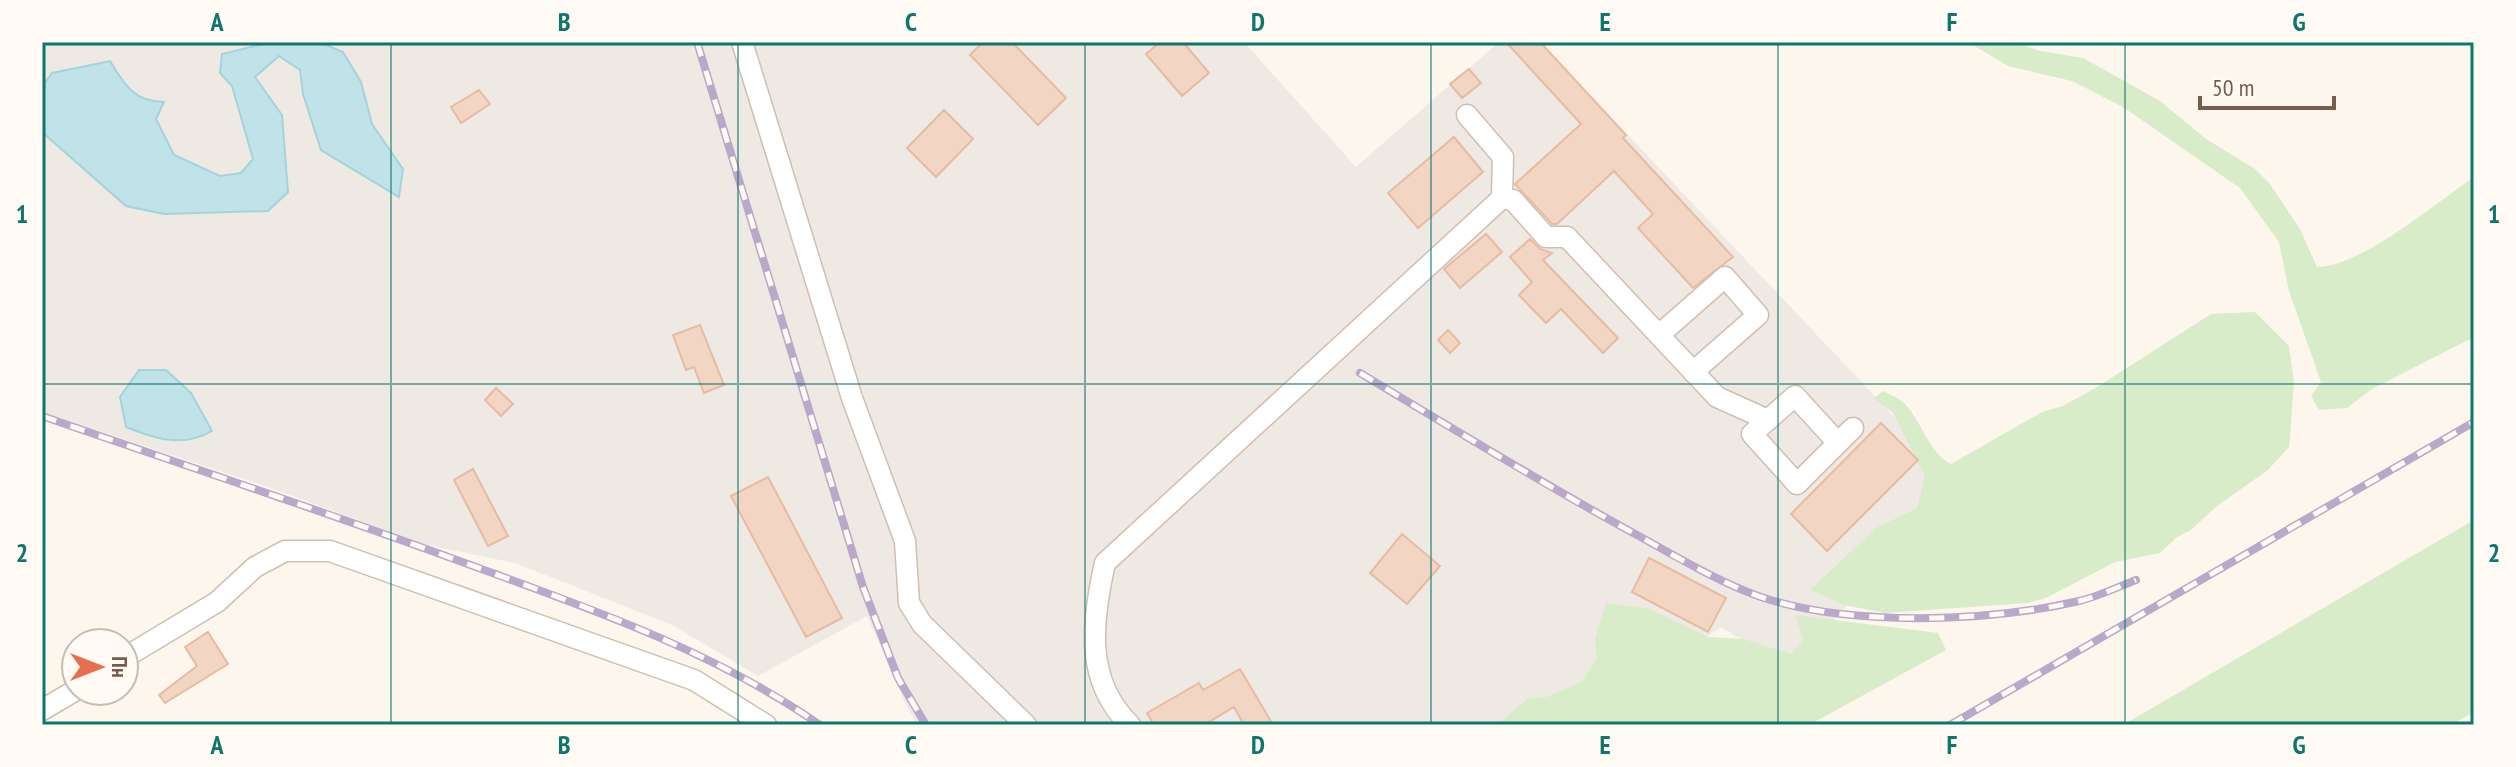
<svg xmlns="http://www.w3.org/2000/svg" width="2516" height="767" viewBox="0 0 2516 767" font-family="'PT Sans Narrow',sans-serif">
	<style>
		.industrial { fill: #efe9e4 }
		.green { fill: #d8ecc9 }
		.water { fill: #bfe3e8; stroke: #a5d3da; stroke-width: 2 }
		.building { fill: #f3d5c3; stroke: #e6bba3; stroke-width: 2 }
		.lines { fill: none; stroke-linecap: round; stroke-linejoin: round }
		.minor-casing { stroke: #d1beb0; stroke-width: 23 }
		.minor { stroke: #fff; stroke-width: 20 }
		.rail-casing { stroke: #b9a8c9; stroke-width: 8 }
		.rail { stroke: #fffaf3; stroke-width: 5; stroke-dasharray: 15; stroke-linecap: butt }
		.grid { fill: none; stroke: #0f766e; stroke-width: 2; stroke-opacity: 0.55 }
		.neatline { fill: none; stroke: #0f766e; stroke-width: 3 }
		.grid-label { font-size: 26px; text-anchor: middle; font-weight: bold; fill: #0f766e }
	</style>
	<rect width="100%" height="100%" fill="#fdf6ec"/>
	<path class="industrial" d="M42 42H1244L1356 167 1499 42H1540L1952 478 1793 670 1721 627 1686 652 1558 725H918L907 707 867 616 758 676 672 625 515 563 423 544 274 489 42 412Z"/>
	<path class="green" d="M1968 42H2014L2040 51 2083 58 2160 101 2206 139 2255 169 2270 184 2300 229 2317 267C2361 267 2437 202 2474 177V337L2372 389 2347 408 2319 410 2311 396 2321 382 2289 291 2279 242 2240 188 2123 107 2072 81 2008 66Z
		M2255 312 2289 346 2294 383 2289 447 2268 470 2217 506 2191 530 2177 537 2160 553 2115 562 2046 598 2027 603 1885 613 1844 605 1810 590 1876 528 1917 508 1925 476 1893 413 1874 398 1883 391C1890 395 1900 398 1905 404 1922 422 1929 453 1951 464L2042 412 2063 406 2097 387 2211 314Z
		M2474 520V712L2451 725H2123Z
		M1606 603 1650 609 1708 637 1744 639 1791 654 1803 641 1795 615 1938 633 1946 650 1809 725H1497L1527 699 1546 697 1582 682 1597 658 1595 639Z"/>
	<path class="water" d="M271 42H319L343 52 361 82 372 124 403 169 399 197 321 150 303 94 300 70 279 56 255 77 282 115 288 192 268 211 164 214 126 206 42 132V87L52 73 110 61C124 84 134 102 164 102L156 119 174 155 220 176 241 173 253 159 232 86 220 73 222 54Z
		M139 370H166L191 393 212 431C182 448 156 439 126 427L120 397Z"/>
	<path class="building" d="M983 42H1012L1066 98 1038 125 970 55Z
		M1160 42H1183L1209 73 1182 96 1146 54Z
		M1506 42H1540L1626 135 1623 138 1733 257 1693 288 1638 228 1653 214 1614 171 1557 224H1552L1515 184 1581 124Z
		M1469 69 1481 83 1462 98 1450 84Z
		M479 90 490 104 461 123 451 107Z
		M944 110 973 139 936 177 907 148Z
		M1454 137 1483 172 1418 228 1388 193Z
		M1486 234 1502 252 1460 288 1444 269Z
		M1530 239 1540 249 1552 253 1543 260 1618 338 1603 353 1561 309 1546 323 1519 295 1532 282 1510 257Z
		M700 325 724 385 704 393 694 367 686 370 673 335Z
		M1448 330 1460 343 1450 353 1438 340Z
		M496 388 513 404 501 416 485 400Z
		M1881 423 1918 460 1827 551 1791 514Z
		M473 469 508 536 488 546 454 480Z
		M768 477 842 618 806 637 731 496Z
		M1402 534 1440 566 1407 604 1370 573Z
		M1649 558 1726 598 1708 632 1632 592Z
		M208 632 228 664 165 703 159 695 197 666 185 647Z
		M1240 669 1273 725H1244L1234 707 1204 725H1154L1147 713 1199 683 1203 690Z"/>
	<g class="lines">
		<defs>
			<path id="minor" d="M742 42 852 398 905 541 909 603 922 624 1026 725
				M1467 115 1503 157 1502 198
				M1659 335 1725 277 1758 315 1693 372
				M1838 443 1795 396 1752 434 1797 484 1853 428
				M124 658 217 602 255 567 285 551H330L694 680 766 725
				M42 710 76 690
				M1130 725C1084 680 1092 621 1105 563L1502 198 1513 200 1546 237H1567L1717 397 1768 420"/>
		</defs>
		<use href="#minor" class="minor-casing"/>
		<use href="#minor" class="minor"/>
		<defs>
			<path id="rail" d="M697 42 863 587 898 678 926 725
				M1360 373C1452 428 1543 484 1637 535 1677 557 1718 582 1761 597 1851 627 1988 622 2079 601 2099 596 2118 587 2136 580
				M42 416C189 467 338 516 484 570 600 612 718 654 820 725
				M1950 725 2474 422"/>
		</defs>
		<use href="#rail" class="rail-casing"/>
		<use href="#rail" class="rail"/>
	</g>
	<path class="grid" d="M391 42V725M738 42V725M1085 42V725M1431 42V725M1778 42V725M2125 42V725M42 384H2474"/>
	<rect width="2516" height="767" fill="none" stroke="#fffaf3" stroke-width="88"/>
	<g transform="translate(100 667) rotate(90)"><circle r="38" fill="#fffaf3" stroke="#cabbb1" stroke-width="2"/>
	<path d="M0-6L14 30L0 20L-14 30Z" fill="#e76f51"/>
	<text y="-12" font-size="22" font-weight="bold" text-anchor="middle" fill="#7a5c4d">Пн</text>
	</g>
	<path d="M2200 96v12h134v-12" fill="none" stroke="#7a5c4d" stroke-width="4"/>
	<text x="2212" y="96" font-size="24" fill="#7a5c4d" stroke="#fffaf3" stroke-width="6" paint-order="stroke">50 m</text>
	<rect x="44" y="44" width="2428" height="679" class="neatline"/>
	<g class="grid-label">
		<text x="217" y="31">A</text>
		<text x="564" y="31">B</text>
		<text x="911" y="31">C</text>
		<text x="1258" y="31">D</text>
		<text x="1605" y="31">E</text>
		<text x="1952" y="31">F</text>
		<text x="2299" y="31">G</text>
		<text x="22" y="223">1</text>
		<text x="2494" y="223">1</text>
		<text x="22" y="562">2</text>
		<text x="2494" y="562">2</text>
		<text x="217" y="754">A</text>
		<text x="564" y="754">B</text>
		<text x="911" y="754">C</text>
		<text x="1258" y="754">D</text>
		<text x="1605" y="754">E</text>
		<text x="1952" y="754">F</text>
		<text x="2299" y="754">G</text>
	</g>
</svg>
